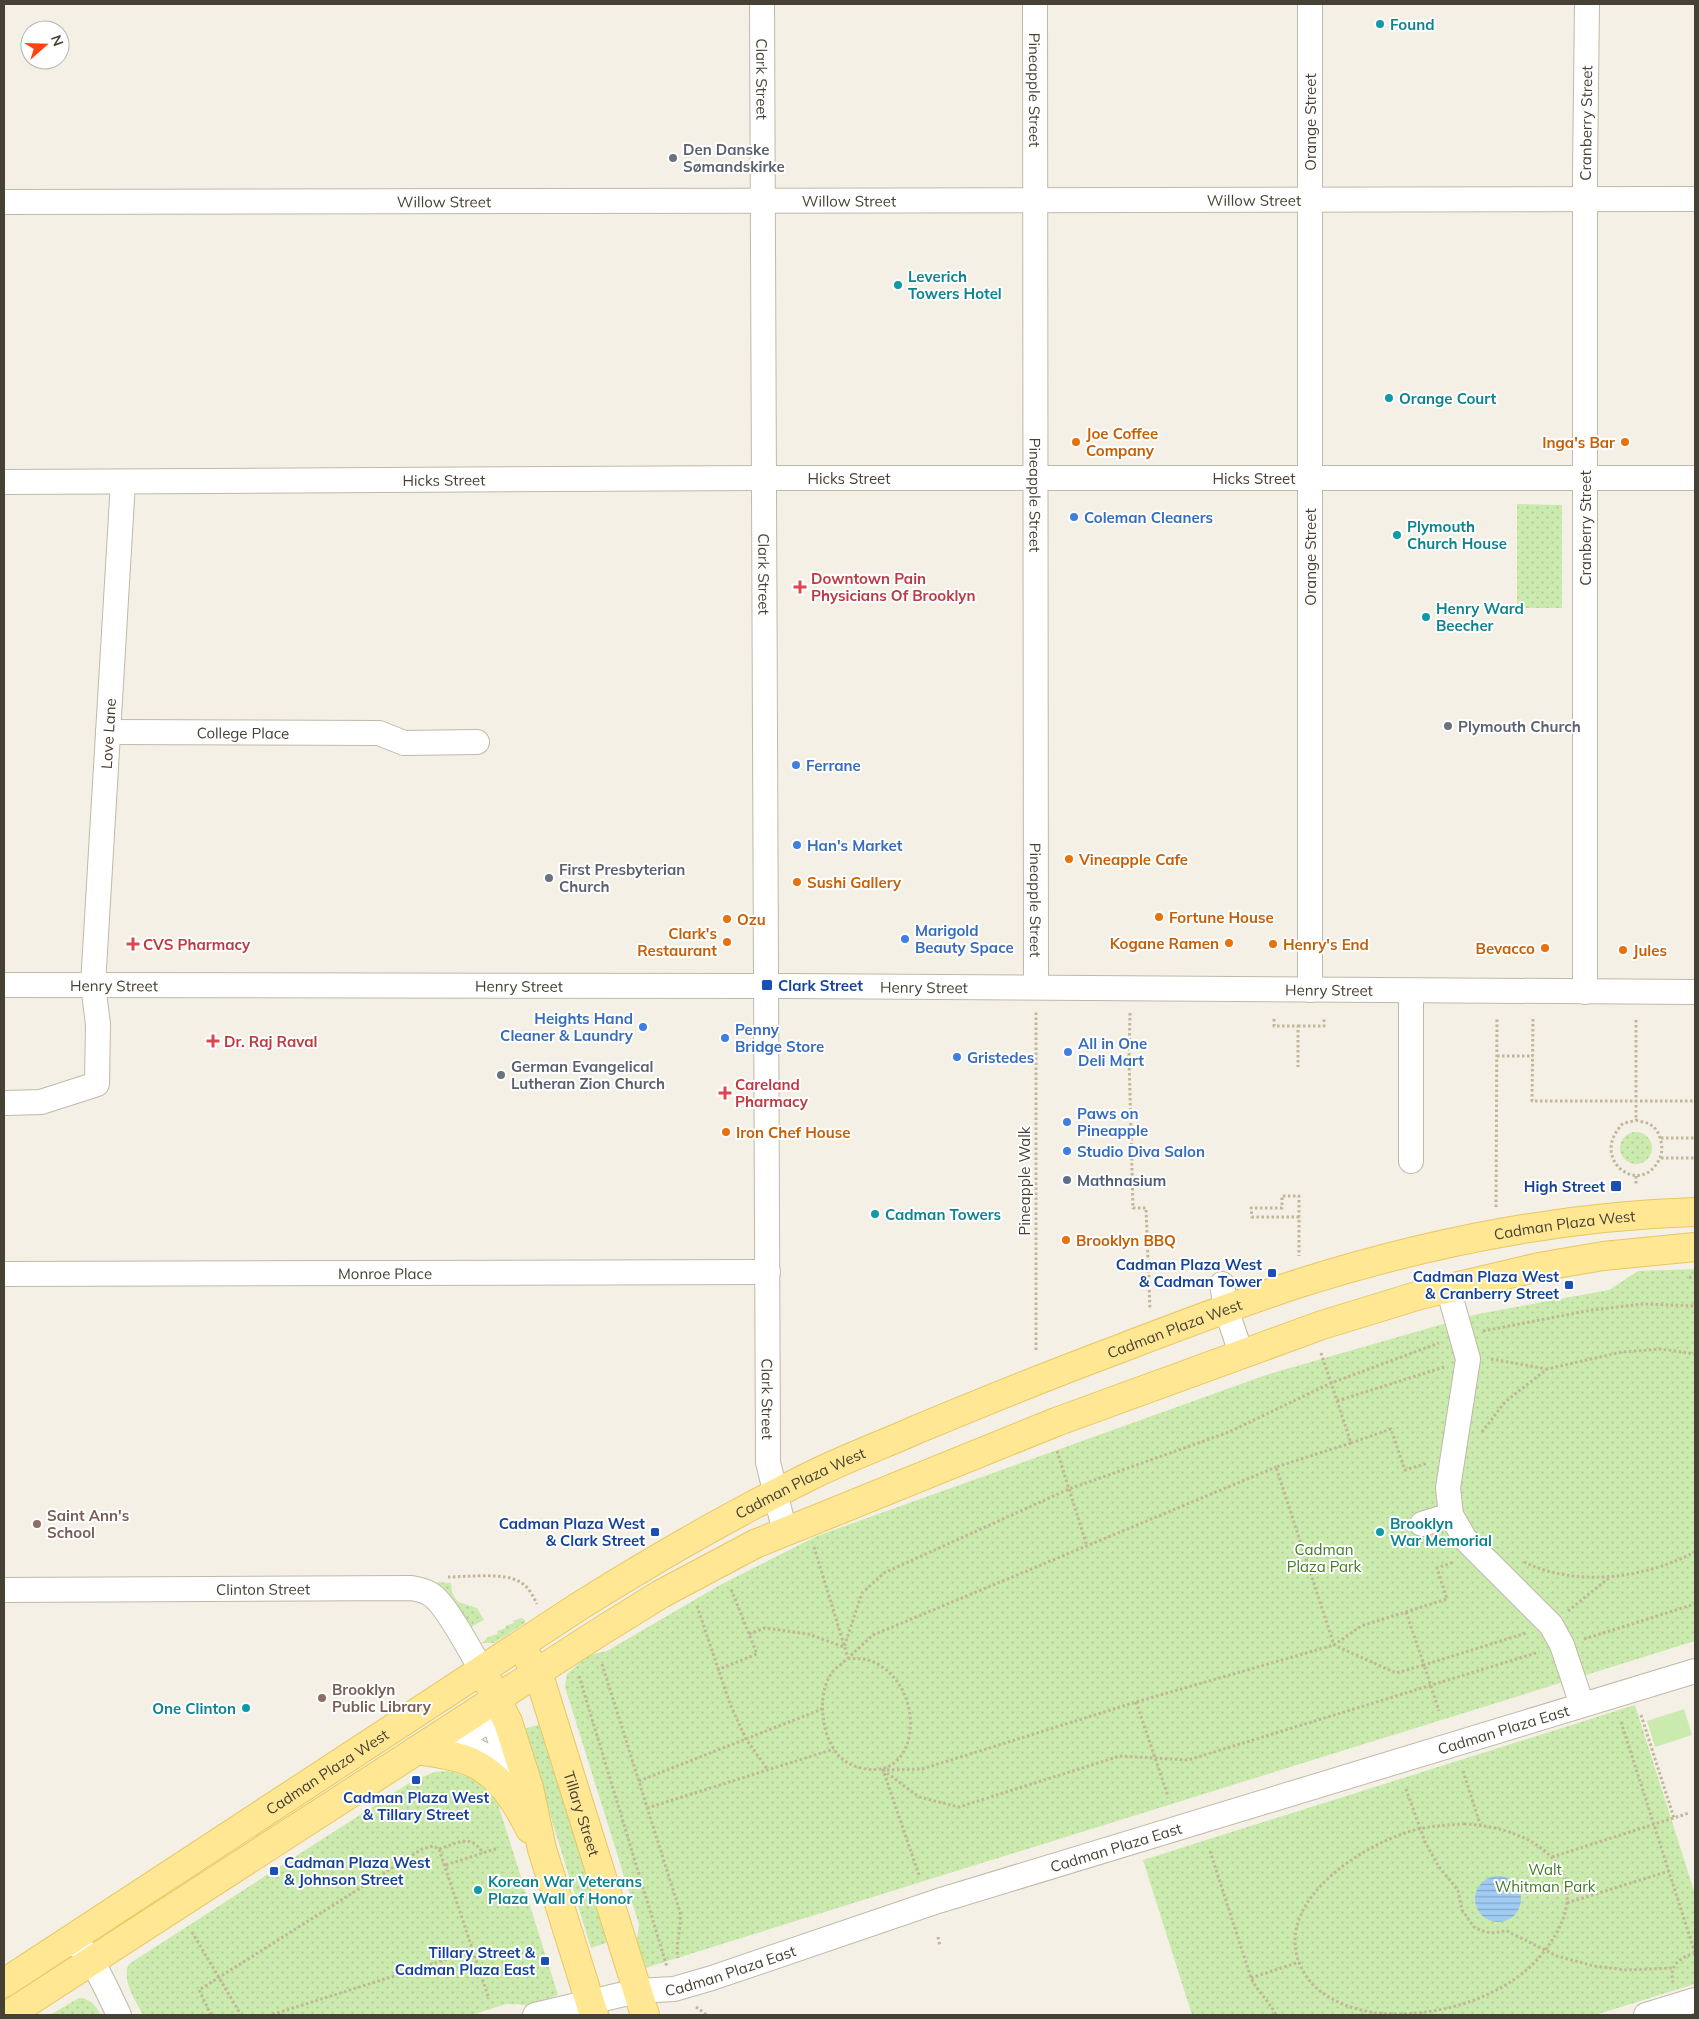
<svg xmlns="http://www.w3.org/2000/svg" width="1699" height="2019" viewBox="0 0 1699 2019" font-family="Mulish,sans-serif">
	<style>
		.grass { fill: #cbeaad }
		.park { fill: url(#park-dots) }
		.water { fill: url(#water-rules) }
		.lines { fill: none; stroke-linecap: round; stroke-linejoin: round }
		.minor-casing { stroke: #c0b9a8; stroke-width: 26 }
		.major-casing { stroke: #e8c75f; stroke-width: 30 }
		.path { stroke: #c2b699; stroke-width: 3; stroke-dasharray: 2.5 2.5; stroke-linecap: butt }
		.minor { stroke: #fff; stroke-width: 24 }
		.major { stroke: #ffe794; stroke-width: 28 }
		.culture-dot { fill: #0f9aa8; stroke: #fff; stroke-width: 2 }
		.worship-dot { fill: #6b7280; stroke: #fff; stroke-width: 2 }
		.food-dot { fill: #e8710a; stroke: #fff; stroke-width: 2 }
		.shop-dot { fill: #3f7fe0; stroke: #fff; stroke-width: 2 }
		.health-dot { fill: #e0444e; stroke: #fff; stroke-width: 2 }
		.transit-dot { fill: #1a4fb4; stroke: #fff; stroke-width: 2 }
		.service-dot { fill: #5c6f8a; stroke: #fff; stroke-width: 2 }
		.education-dot { fill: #8d6e63; stroke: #fff; stroke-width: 2 }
		.labels { text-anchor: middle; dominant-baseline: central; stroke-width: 4; stroke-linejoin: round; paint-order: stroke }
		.culture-label { font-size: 15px; font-weight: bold; fill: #0d838f; stroke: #fff; text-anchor: start }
		.street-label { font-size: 15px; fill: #474135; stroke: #fff }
		.worship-label { font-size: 15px; font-weight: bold; fill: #5b616d; stroke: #fff; text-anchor: start }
		.food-label { font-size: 15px; font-weight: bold; fill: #c56008; stroke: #fff; text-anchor: start }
		.shop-label { font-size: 15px; font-weight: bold; fill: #366cbe; stroke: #fff; text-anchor: start }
		.health-label { font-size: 15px; font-weight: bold; fill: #be3a42; stroke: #fff; text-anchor: start }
		.transit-label { font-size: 15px; font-weight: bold; fill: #164399; stroke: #fff; text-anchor: end }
		.service-label { font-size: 15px; font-weight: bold; fill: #4e5e75; stroke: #fff; text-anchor: start }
		.education-label { font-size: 15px; font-weight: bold; fill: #785e54; stroke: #fff; text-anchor: start }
		.park-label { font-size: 15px; fill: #417b26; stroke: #fff }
	</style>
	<defs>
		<pattern id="park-dots" width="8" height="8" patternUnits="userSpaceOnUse" patternTransform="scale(1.25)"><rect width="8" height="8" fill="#cbeaad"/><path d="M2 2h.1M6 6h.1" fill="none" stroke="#b0ca95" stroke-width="1.8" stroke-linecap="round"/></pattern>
		<pattern id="water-rules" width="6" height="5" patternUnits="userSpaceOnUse" patternTransform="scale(1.25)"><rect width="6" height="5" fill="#a0ccf3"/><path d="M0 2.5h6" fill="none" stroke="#84a7c6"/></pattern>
	</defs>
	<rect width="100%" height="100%" fill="#f4f0e6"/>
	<path class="grass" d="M1684 1709 1692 1735 1655 1747 1647 1721Z"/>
	<path class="park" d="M1517 504 1562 505V608H1517Z
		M1620 1148a16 16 0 1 1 32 0a16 16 0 1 1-32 0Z
		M1695 1269V1641L645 1968 637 1941 639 1924 565 1687 567 1674 589 1655 607 1651 720 1585 817 1536 1266 1375 1478 1314 1609 1290 1638 1271Z
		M435 1582 451 1583 452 1593 458 1602 477 1608 484 1620 471 1627 453 1600Z
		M521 1618 525 1620V1623L494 1643H482L488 1637 498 1634 497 1631 506 1628 505 1626 514 1623 513 1621Z
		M1635 1705 1695 1894V1984L1595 2015H1192L1143 1860Z
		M541 1724 609 1942 591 1948 524 1729Z
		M447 1771C469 1775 486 1785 498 1804L558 1995 529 2005 506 2004 472 2015H143C136 2001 121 1980 129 1964L414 1780 435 1772Z
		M79 1998C90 1998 96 2006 101 2015H50Z"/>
	<path class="water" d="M1475 1899a23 23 0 1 1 46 0a23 23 0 1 1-46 0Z"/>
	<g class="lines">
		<defs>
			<g id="minor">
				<path id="s1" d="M762 4 768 1462 785 1533"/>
				<path id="s2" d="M1035 4 1036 987"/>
				<path id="s3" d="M4 202 1695 199"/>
				<path id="s4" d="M4 482 764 478H1695"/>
				<path id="s5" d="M108 732 379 733 404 743 477 742"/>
				<path id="s6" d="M4 985 792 986 1695 992"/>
				<path d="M1310 990V4"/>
				<path id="s7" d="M1585 992V173L1587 4"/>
				<path id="s8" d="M6 1103 41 1102 97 1084 98 1024 93 985 123 482"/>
				<path d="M1411 1161V991"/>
				<path id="s9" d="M4 1274 768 1272"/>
				<path d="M1222 1284 1226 1309 1241 1353"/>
				<path d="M1448 1288 1468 1359 1448 1488 1451 1515 1465 1539 1551 1625 1562 1645 1582 1705"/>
				<path d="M1422 1524 1451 1515"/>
				<path id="s10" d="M4 1590 411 1588C417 1589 424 1590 430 1594 446 1603 470 1651 481 1669"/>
				<path d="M490 1720 494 1721 507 1762 505 1766 473 1749 461 1745 459 1742V1739Z"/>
				<path d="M65 1942C71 1943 75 1943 80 1947 95 1960 110 1997 119 2015"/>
				<path id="s11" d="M535 2015 637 1991 674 1989 712 1978 938 1901 1695 1671"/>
				<path d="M1646 2015 1695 2000"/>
			</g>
			<g id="major">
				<path id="s12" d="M528 1658 542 1685 551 1714 645 2015"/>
				<path d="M488 1682 508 1722 529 1788 542 1849 594 2015"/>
				<path d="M417 1750C435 1753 455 1755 471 1762 500 1775 516 1802 530 1829"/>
				<path id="s13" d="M4 1983 578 1607C653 1560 729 1516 808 1477 844 1459 882 1445 918 1429 985 1401 1052 1374 1119 1349 1179 1326 1239 1303 1300 1283 1427 1243 1562 1216 1695 1212"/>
				<path d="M8 2015 598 1633 661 1594 755 1544 1056 1422 1322 1325 1420 1295 1539 1267 1603 1256 1695 1247"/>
			</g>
		</defs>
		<use href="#minor" class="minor-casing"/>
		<use href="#major" class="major-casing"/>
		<path class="path" d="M1130 1013 1129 1056 1133 1208H1146L1150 1310
			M1274 1019V1026H1298V1067
			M1533 1019 1532 1101H1695
			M1636 1020V1120
			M1298 1026H1324V1019
			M1497 1056H1533
			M1636 1120C1640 1122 1647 1122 1651 1125 1661 1131 1665 1150 1659 1160 1640 1196 1595 1162 1617 1131 1617 1131 1621 1125 1621 1125 1625 1122 1632 1122 1636 1120Z
			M1661 1138H1695
			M1661 1158H1695
			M1636 1176V1186
			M1496 1207 1497 1019
			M1299 1217H1252L1251 1208H1282V1196H1299V1256
			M1689 1277 1695 1278
			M1483 1331 1592 1310 1643 1304 1695 1306
			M1036 1350V1012
			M1321 1353 1351 1443 1276 1467 1334 1645 1396 1673 1424 1665 1439 1711
			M1491 1359 1547 1369
			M1337 1401 1444 1367
			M1482 1432 1505 1402 1547 1369 1622 1352 1661 1349 1695 1354
			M1351 1443 1391 1429 1405 1470 1428 1463
			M1057 1451 1087 1546
			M814 1547 848 1658 873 1635 1276 1467
			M1524 1562C1577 1588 1645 1578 1695 1552
			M448 1577C466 1577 505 1572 520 1582 528 1586 533 1596 537 1604
			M697 1606 730 1704 746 1739 768 1770
			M1568 1611 1610 1577
			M1406 1612 1424 1665 1526 1633
			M749 1634 765 1628 808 1634 844 1647 862 1593 884 1573 1069 1489 1229 1432 1331 1383 1439 1343
			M1584 1639 1695 1604
			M848 1658C855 1659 864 1658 871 1661 931 1685 921 1793 852 1765 836 1759 826 1738 824 1722 821 1706 822 1688 831 1674 835 1668 843 1663 848 1658Z
			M602 1664 680 1912C682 1928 675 1943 678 1958
			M717 1670 757 1654 731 1589
			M579 1676 667 1967
			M1136 1702 1168 1796
			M1641 1715 1674 1818
			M1621 1722 1695 1953
			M883 1770 919 1797 959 1807 1120 1756 1188 1760 1539 1652
			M1463 1771 1480 1824
			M639 1781 822 1709
			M1406 1789 1425 1842 1439 1867 1458 1890 1462 1910 1474 1927 1482 1931 1491 1933 1507 1931 1557 1956 1594 1966 1626 1970 1673 1968
			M647 1808 834 1749
			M1464 1824C1538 1827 1602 1875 1546 1949 1510 1998 1435 2019 1376 2013 1349 2009 1317 1997 1303 1971 1268 1906 1357 1848 1408 1832 1426 1826 1445 1825 1464 1824Z
			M439 1849C458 1843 470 1833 483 1853
			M1210 1851 1251 1978C1258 1992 1269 2001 1276 2015
			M1552 1857 1689 1813
			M446 1865 498 1848
			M919 1875 883 1770 922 1769 1136 1702 1334 1645 1361 1626 1447 1599 1437 1568 1454 1562
			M1567 1903 1669 1871
			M192 1932 241 2015
			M938 1937 940 1946
			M473 1951 489 1999
			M1251 1978 1299 1962
			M1673 1983C1669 1965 1679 1958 1695 1953
			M696 2007 707 2015
			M211 2015 199 1990 422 1849 433 1846 439 1849 473 1951 271 2015"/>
		<use href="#minor" class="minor"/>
		<use href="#major" class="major"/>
	</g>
	<g class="culture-dot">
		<circle cx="1380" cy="24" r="5"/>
		<circle cx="898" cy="285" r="5"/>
		<circle cx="1389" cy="398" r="5"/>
		<circle cx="1397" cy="535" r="5"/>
		<circle cx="1426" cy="617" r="5"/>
		<circle cx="875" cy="1214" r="5"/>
		<circle cx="1380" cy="1532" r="5"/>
		<circle cx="246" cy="1708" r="5"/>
		<circle cx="478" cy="1890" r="5"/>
	</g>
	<g class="worship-dot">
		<circle cx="673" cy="158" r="5"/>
		<circle cx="1448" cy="726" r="5"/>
		<circle cx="549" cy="878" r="5"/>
		<circle cx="501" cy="1075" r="5"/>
	</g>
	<g class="food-dot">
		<circle cx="1076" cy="442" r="5"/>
		<circle cx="1625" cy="442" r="5"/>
		<circle cx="1069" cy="859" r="5"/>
		<circle cx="797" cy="882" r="5"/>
		<circle cx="1159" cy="917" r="5"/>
		<circle cx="727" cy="919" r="5"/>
		<circle cx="727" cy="942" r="5"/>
		<circle cx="1229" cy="943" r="5"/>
		<circle cx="1273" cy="944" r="5"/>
		<circle cx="1545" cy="948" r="5"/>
		<circle cx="1623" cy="950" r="5"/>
		<circle cx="726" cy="1132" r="5"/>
		<circle cx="1066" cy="1240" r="5"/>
	</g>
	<g class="shop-dot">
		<circle cx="1074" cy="517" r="5"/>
		<circle cx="796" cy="765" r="5"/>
		<circle cx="797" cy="845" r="5"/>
		<circle cx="905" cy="939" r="5"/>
		<circle cx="643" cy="1027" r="5"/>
		<circle cx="725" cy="1038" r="5"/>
		<circle cx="1068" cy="1052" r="5"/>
		<circle cx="957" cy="1057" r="5"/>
		<circle cx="1067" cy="1122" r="5"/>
		<circle cx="1067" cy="1151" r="5"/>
	</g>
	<g class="health-dot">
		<path d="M797.5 579.5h5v5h5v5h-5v5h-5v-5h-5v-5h5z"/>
		<path d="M130.5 936.5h5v5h5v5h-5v5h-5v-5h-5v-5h5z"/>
		<path d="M210.5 1033.5h5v5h5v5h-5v5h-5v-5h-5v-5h5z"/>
		<path d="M722.5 1085.5h5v5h5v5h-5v5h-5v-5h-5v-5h5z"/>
	</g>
	<g class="transit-dot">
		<rect x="761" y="979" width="12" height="12" rx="2.5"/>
		<rect x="1610" y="1180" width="12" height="12" rx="2.5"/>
		<rect x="1267" y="1268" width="10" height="10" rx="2.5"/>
		<rect x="1564" y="1280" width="10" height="10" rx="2.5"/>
		<rect x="650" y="1527" width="10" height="10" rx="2.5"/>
		<rect x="411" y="1775" width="10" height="10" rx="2.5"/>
		<rect x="269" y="1866" width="10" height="10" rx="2.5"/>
		<rect x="540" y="1956" width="10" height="10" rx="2.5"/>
	</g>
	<circle class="service-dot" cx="1067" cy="1180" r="5"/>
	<g class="education-dot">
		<circle cx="37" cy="1524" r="5"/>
		<circle cx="322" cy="1698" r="5"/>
	</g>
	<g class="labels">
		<g class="culture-label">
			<text x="1390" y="24">Found</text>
			<text x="908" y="276">Leverich<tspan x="908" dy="17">Towers Hotel</tspan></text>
			<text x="1399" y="398">Orange Court</text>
			<text x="1407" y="526">Plymouth<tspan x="1407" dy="17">Church House</tspan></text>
			<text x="1436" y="608">Henry Ward<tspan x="1436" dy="17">Beecher</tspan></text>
			<text x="885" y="1214">Cadman Towers</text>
			<text x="1390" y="1523">Brooklyn<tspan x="1390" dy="17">War Memorial</tspan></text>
			<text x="236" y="1708" text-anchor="end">One Clinton</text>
			<text x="488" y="1881">Korean War Veterans<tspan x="488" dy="17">Plaza Wall of Honor</tspan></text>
		</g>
		<g class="street-label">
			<text stroke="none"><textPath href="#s1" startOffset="75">Clark Street</textPath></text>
			<text stroke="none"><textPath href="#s2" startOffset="86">Pineapple Street</textPath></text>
			<text transform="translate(1310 122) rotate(-90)">Orange Street</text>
			<text stroke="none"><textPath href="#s7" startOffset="869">Cranberry Street</textPath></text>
			<text stroke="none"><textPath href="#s3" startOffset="1250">Willow Street</textPath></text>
			<text stroke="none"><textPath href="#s3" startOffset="440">Willow Street</textPath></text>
			<text stroke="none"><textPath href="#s3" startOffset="845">Willow Street</textPath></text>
			<text stroke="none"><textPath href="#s4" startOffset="845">Hicks Street</textPath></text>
			<text stroke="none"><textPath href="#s4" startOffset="1250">Hicks Street</textPath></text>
			<text stroke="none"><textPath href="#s4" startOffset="440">Hicks Street</textPath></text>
			<text stroke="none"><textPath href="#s2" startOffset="491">Pineapple Street</textPath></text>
			<text transform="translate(1585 528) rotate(-90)">Cranberry Street</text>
			<text transform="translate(1310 557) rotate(-90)">Orange Street</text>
			<text stroke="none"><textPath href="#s1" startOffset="570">Clark Street</textPath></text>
			<text stroke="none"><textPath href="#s5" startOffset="135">College Place</textPath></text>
			<text stroke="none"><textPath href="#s8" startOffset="445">Love Lane</textPath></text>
			<text stroke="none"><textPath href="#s2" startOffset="896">Pineapple Street</textPath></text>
			<text stroke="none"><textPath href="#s6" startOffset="110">Henry Street</textPath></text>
			<text stroke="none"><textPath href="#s6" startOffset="515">Henry Street</textPath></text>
			<text stroke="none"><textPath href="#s6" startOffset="920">Henry Street</textPath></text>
			<text stroke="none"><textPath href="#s6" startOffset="1325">Henry Street</textPath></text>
			<text transform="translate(1024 1181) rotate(-90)">Pineapple Walk</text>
			<text stroke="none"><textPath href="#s13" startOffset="1751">Cadman Plaza West</textPath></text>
			<text stroke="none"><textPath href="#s9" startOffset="381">Monroe Place</textPath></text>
			<text stroke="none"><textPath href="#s13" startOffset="1346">Cadman Plaza West</textPath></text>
			<text stroke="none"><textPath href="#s1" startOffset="1395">Clark Street</textPath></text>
			<text stroke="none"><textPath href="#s13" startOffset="941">Cadman Plaza West</textPath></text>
			<text stroke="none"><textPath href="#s10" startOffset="259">Clinton Street</textPath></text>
			<text stroke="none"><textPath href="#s11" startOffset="1011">Cadman Plaza East</textPath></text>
			<text stroke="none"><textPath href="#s13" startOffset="386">Cadman Plaza West</textPath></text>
			<text stroke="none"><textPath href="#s12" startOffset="165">Tillary Street</textPath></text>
			<text stroke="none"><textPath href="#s11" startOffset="606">Cadman Plaza East</textPath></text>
			<text stroke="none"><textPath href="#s11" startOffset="201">Cadman Plaza East</textPath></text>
		</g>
		<g class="worship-label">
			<text x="683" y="149">Den Danske<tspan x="683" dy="17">Sømandskirke</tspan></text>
			<text x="1458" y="726">Plymouth Church</text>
			<text x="559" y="869">First Presbyterian<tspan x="559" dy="17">Church</tspan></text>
			<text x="511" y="1066">German Evangelical<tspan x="511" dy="17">Lutheran Zion Church</tspan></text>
		</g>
		<g class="food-label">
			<text x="1086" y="433">Joe Coffee<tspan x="1086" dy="17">Company</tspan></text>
			<text x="1615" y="442" text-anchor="end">Inga's Bar</text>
			<text x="1079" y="859">Vineapple Cafe</text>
			<text x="807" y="882">Sushi Gallery</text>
			<text x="1169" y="917">Fortune House</text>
			<text x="737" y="919">Ozu</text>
			<text x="717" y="933" text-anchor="end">Clark's<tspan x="717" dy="17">Restaurant</tspan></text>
			<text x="1219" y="943" text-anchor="end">Kogane Ramen</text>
			<text x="1283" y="944">Henry's End</text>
			<text x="1535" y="948" text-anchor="end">Bevacco</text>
			<text x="1633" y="950">Jules</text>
			<text x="736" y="1132">Iron Chef House</text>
			<text x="1076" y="1240">Brooklyn BBQ</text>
		</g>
		<g class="shop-label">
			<text x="1084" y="517">Coleman Cleaners</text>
			<text x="806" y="765">Ferrane</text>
			<text x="807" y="845">Han's Market</text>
			<text x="915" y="930">Marigold<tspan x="915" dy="17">Beauty Space</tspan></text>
			<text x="633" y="1018" text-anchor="end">Heights Hand<tspan x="633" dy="17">Cleaner &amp; Laundry</tspan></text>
			<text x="735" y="1029">Penny<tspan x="735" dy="17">Bridge Store</tspan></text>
			<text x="1078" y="1043">All in One<tspan x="1078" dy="17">Deli Mart</tspan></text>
			<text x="967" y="1057">Gristedes</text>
			<text x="1077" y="1113">Paws on<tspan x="1077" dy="17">Pineapple</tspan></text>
			<text x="1077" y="1151">Studio Diva Salon</text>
		</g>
		<g class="health-label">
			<text x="811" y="578">Downtown Pain<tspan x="811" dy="17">Physicians Of Brooklyn</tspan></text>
			<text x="143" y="944">CVS Pharmacy</text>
			<text x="224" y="1041">Dr. Raj Raval</text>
			<text x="735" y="1084">Careland<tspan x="735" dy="17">Pharmacy</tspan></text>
		</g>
		<g class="transit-label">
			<text x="778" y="985" text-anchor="start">Clark Street</text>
			<text x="1605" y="1186">High Street</text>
			<text x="1262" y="1264">Cadman Plaza West<tspan x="1262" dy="17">&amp; Cadman Tower</tspan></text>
			<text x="1559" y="1276">Cadman Plaza West<tspan x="1559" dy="17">&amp; Cranberry Street</tspan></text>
			<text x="645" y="1523">Cadman Plaza West<tspan x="645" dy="17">&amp; Clark Street</tspan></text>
			<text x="416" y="1797" text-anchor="middle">Cadman Plaza West<tspan x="416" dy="17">&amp; Tillary Street</tspan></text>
			<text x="284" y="1862" text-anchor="start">Cadman Plaza West<tspan x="284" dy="17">&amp; Johnson Street</tspan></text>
			<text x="535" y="1952">Tillary Street &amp;<tspan x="535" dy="17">Cadman Plaza East</tspan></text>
		</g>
		<g class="service-label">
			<text x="1077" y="1180">Mathnasium</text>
		</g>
		<g class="education-label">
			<text x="47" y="1515">Saint Ann's<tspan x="47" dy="17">School</tspan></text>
			<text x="332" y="1689">Brooklyn<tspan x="332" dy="17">Public Library</tspan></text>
		</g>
		<g class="park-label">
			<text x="1324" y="1549">Cadman<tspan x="1324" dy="17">Plaza Park</tspan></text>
			<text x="1545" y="1869">Walt<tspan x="1545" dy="17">Whitman Park</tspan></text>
		</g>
	</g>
	<rect width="1699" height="2019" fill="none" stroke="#474135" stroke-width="10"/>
	<g transform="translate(45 45) rotate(70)"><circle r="24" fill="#ffffff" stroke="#b5b3ae"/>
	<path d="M0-4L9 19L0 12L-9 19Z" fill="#ff4312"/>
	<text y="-8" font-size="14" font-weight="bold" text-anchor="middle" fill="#474135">N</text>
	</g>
</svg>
